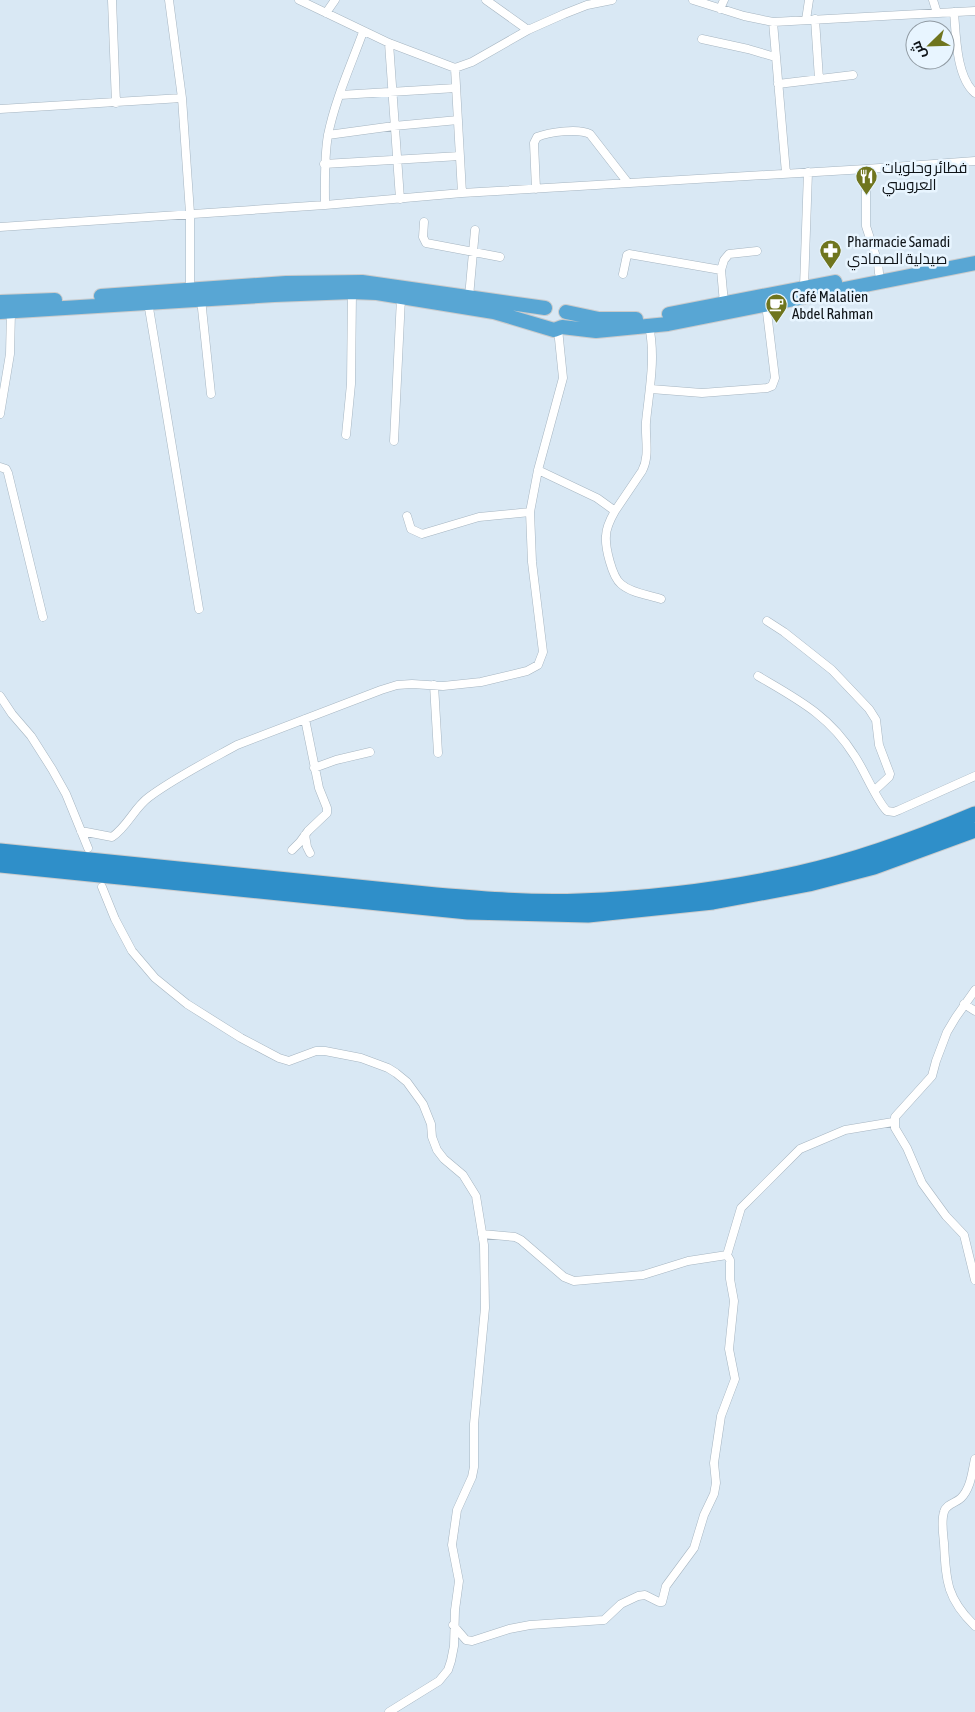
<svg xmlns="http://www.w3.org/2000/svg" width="975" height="1712" viewBox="0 0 975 1712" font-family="'Asap Condensed',Cairo,sans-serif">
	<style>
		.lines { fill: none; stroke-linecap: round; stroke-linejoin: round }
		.minor-casing { stroke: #a6b5c1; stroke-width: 9 }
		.trunk-casing { stroke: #cacbcc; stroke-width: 16 }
		.motorway-casing { stroke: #cacbcc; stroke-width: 17 }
		.minor { stroke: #fff; stroke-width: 8 }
		.trunk { stroke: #58a6d4; stroke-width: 14 }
		.motorway { stroke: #2f8fc9; stroke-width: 15 }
		.labels { text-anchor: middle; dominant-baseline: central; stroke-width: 5; stroke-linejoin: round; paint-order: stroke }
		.poi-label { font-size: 15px; fill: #0f1418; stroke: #e8f5ff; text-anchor: start }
	</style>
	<rect width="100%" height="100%" fill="#d9e8f4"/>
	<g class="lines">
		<defs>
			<path id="minor" d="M112 0 116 103
				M169 0 182 98 190 213V288
				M299 0 389 43 455 68 472 62 528 30 564 14 587 5 612 0
				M486 0 528 30
				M693 0 744 16 773 22 975 11
				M933 0 937 13
				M720 9 724 0
				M954 12C956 35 956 77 975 93
				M326 13 335 0
				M815 19 819 79
				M806 20 809 0
				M773 22 786 173
				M702 39 748 49 775 57
				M389 43 400 199
				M455 68 462 193
				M778 84 853 75
				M340 95 456 88
				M0 109 182 98
				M328 135 394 126 458 120
				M324 164 460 156
				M866 169V226L878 263 879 273
				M536 189 534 143 537 137C549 132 579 128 590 134L628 183
				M325 205C325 181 324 158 328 135 335 100 351 65 363 32
				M424 222 423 237 426 243 500 257
				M0 227 325 205 462 193 866 169 975 161
				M721 270 724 260 729 254 757 251
				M623 274 627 255 629 254 721 270 724 303
				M804 287 808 172
				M469 297 475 230
				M201 299 211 394
				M148 302 199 609
				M651 389 702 393 767 388 772 386 775 378 766 304
				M0 414 10 354 11 311
				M346 435 351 384 352 292
				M394 441 401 298
				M0 467 6 469 8 473 43 617
				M538 470 597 498 615 511C611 518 606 527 606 536 605 547 612 577 621 584 631 593 649 595 661 599
				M615 511 642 471C650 456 645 439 646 422 649 391 656 358 649 326
				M407 516 411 529 422 534 479 517 530 512
				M767 621 784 632 832 670 869 709 876 720 879 745 890 774 889 777 875 790
				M758 676C797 699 829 715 854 755 864 769 876 800 887 811L894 812 899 810 975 776
				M434 685 438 753
				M0 696 12 714 31 736 52 769 66 794 88 848
				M314 768 336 760 370 752
				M81 831 112 837C128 826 134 808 149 797 176 777 208 761 237 745L381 690 397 685 412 684 443 686 481 682 527 671 538 665 543 652 532 562 530 512 538 470 563 378 558 329
				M305 835 307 847 310 853
				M292 850 300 842 308 831 327 813V808L319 788 305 719
				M102 887 115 919 132 951 155 978 187 1004 241 1038 279 1058 289 1061 316 1051H325L361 1058 388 1068 396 1073 407 1082 423 1104 431 1124 432 1137 437 1150 444 1159 463 1175 476 1196 484 1245 485 1308 474 1424V1467L472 1477 457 1510 452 1545 459 1581 455 1610 454 1646 451 1661 448 1670 439 1681 389 1712
				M975 990 956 1017 947 1032 936 1061 932 1076 895 1117V1128L907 1148 922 1183 946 1216 964 1235 975 1280
				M964 1004 975 1011
				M727 1255 741 1208 800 1149 845 1130 893 1122
				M975 1459C972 1472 971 1488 961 1498 956 1503 946 1504 944 1512 941 1521 943 1533 944 1543 946 1580 946 1598 975 1626
				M453 1625 466 1640 472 1641 509 1629 530 1625 604 1620 621 1604 638 1596 645 1595 659 1602H662L666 1586 694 1548 704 1515 714 1494 716 1483 714 1463 721 1416 735 1379 729 1349 734 1301 730 1279V1260L727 1255 688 1261 643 1275 574 1281 564 1277 521 1240 515 1237 482 1234"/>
			<path id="trunk" d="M101 296 286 283 362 282 545 308
				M0 302 55 300
				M0 312 274 295 352 292 377 293 494 312 554 330 562 327 596 331 668 324 975 263
				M566 312 599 319H636
				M669 314 835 282"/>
			<path id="motorway" d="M0 851 436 895C484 899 532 903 580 901 653 898 728 889 799 873 859 860 918 838 975 814
				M0 865 468 912 588 915 713 902 809 884 874 867 975 830"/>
		</defs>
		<use href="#minor" class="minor-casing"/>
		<use href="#trunk" class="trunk-casing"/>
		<use href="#motorway" class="motorway-casing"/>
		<use href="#minor" class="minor"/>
		<use href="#trunk" class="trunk"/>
		<use href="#motorway" class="motorway"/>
	</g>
	<defs>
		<symbol id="restaurant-pin" viewBox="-11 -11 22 30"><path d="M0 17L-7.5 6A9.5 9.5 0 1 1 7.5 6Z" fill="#6f751e" stroke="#e8f5ff"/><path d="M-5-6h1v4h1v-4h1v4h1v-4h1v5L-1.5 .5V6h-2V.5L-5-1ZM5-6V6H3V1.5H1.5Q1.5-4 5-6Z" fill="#fff"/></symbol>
		<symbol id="pharmacy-pin" viewBox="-11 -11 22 30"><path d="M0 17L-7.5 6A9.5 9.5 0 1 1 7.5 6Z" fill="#6f751e" stroke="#e8f5ff"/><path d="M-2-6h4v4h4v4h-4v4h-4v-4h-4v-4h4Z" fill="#fff"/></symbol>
		<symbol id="cafe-pin" viewBox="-11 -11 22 30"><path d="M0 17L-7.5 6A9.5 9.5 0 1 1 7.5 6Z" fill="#6f751e" stroke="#e8f5ff"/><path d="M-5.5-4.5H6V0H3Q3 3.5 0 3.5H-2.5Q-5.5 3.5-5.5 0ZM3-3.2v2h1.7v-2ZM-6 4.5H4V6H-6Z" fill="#fff"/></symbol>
	</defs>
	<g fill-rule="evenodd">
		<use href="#restaurant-pin" x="854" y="164" width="25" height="34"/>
		<use href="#pharmacy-pin" x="818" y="238" width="25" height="34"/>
		<use href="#cafe-pin" x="764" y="292" width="25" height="34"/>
	</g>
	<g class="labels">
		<g class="poi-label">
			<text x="882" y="167">فطائر وحلويات<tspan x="882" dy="17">العروسي</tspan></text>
			<text x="847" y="241">Pharmacie Samadi<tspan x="847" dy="17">صيدلية الصمادي</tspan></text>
			<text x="792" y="296">Café Malalien<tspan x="792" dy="17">Abdel Rahman</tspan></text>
		</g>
	</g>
	<g transform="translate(930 45) rotate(247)"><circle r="24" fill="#e8f5ff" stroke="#919ba3"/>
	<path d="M0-4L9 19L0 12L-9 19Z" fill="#6f751e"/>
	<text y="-8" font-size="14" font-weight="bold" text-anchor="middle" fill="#0f1418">ش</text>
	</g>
</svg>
